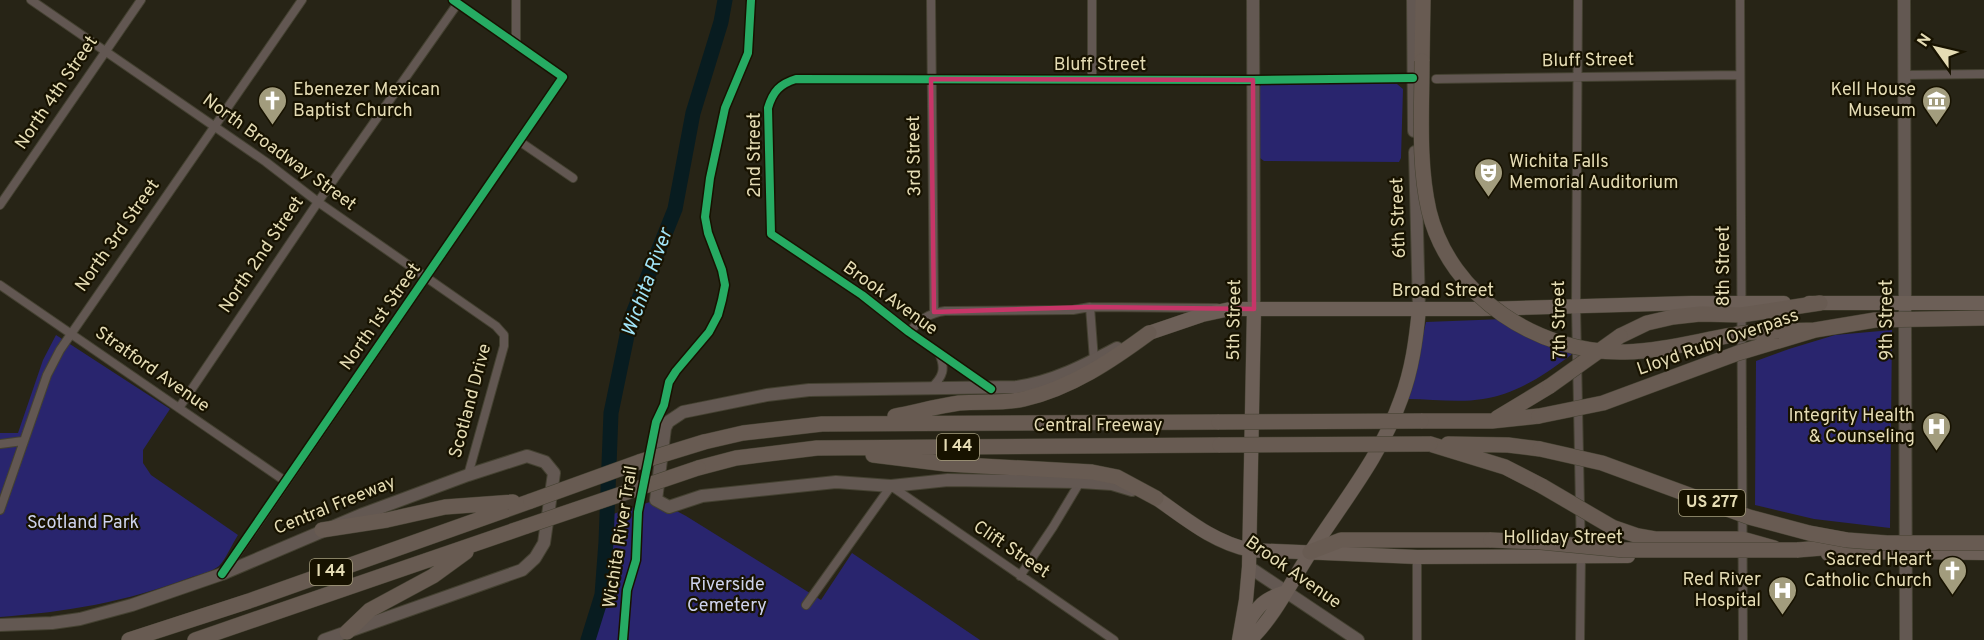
<svg xmlns="http://www.w3.org/2000/svg" width="1984" height="640" viewBox="0 0 1984 640" font-family="Overpass,sans-serif">
	<style>
		.green { fill: #29256e }
		.lines { fill: none; stroke-linecap: round; stroke-linejoin: round }
		.river { stroke: #081c20; stroke-width: 15 }
		.street-casing { stroke: #444131; stroke-width: 10 }
		.secondary-casing { stroke: #444131; stroke-width: 14 }
		.primary-casing { stroke: #444131; stroke-width: 15 }
		.highway-casing { stroke: #444131; stroke-width: 16 }
		.street { stroke: #625752; stroke-width: 8 }
		.secondary { stroke: #635852; stroke-width: 12 }
		.primary { stroke: #6c5f57; stroke-width: 14 }
		.highway { stroke: #685b52; stroke-width: 15 }
		.highway-bridge-casing { stroke: #444131; stroke-width: 16; stroke-linecap: butt }
		.highway-bridge { stroke: #685b52; stroke-width: 15 }
		.cycleway-casing { stroke: #171200; stroke-width: 11 }
		.cycleway { stroke: #26ab63; stroke-width: 8 }
		.marked { fill: none; stroke: #c73568; stroke-width: 4.5; stroke-linejoin: round }
		.labels { text-anchor: middle; dominant-baseline: central; stroke-width: 4.5; stroke-linejoin: round; paint-order: stroke }
		.shield { fill: #171200; stroke: #a79f7e; stroke-width: 1.5 }
		.shield-label { font-size: 16px; font-weight: bold; fill: #e5dcb4 }
		.street-label { font-size: 18px; fill: #e5dcb4; stroke: #171200 }
		.poi-label { font-size: 18px; fill: #e5dcb4; stroke: #171200; text-anchor: end }
		.park-label { font-size: 18px; fill: #ced3ed; stroke: #171200 }
		.water-label { font-size: 20px; font-style: italic; fill: #a1e4f7; stroke: #171200 }
	</style>
	<rect width="100%" height="100%" fill="#272416"/>
	<path class="green" d="M1263 83 1397 84 1403 89 1401 158 1399 162 1264 161 1260 158V86Z
		M1504 319 1574 351 1571 355C1544 375 1517 394 1483 399 1459 403 1432 399 1408 399L1426 322Z
		M1892 330 1890 528 1814 519 1755 505 1756 361 1789 349 1835 335Z
		M56 335 170 409 143 450V463L151 475 238 535C232 544 226 559 219 566 212 572 197 575 189 578 126 602 66 612 0 617V433H18L43 360Z
		M656 500 686 516 821 600 852 553 980 640H588L602 595 607 516Z"/>
	<g class="lines">
		<path class="river" d="M588 640 602 595 606 542 611 413 630 321 675 209 693 113 721 22 725 0"/>
		<defs>
			<path id="street" d="M31 0 266 162 318 202 496 326 504 335V346L468 475
				M931 0 934 312
				M1092 0V80
				M1578 0 1576 307 1581 556 1580 640
				M1740 0 1743 640
				M516 45V0
				M1904 75 1984 74
				M1436 79 1740 75
				M519 141 573 178
				M0 205 141 0
				M0 285 285 481
				M1090 307 1094 360
				M909 332C920 320 929 313 945 311L1073 310 1090 307 1217 308
				M988 387 909 332 862 295 771 234 768 108C773 91 780 84 796 79L1253 80 1413 78
				M931 388C943 377 946 369 939 353
				M179 408 318 202 458 3
				M0 444 23 441
				M0 510 47 375 60 350 302 0
				M223 574 563 77 453 0
				M1020 576 1053 527 1080 482
				M806 605 891 486 1114 640
				M1417 640V557"/>
			<path id="secondary" d="M1253 0 1254 309
				M1413 0 1414 131
				M1904 0 1906 640
				M1415 152 1419 309
				M1117 348C1085 365 1053 382 1016 387L809 390 767 395 683 412 668 422 665 428 656 500 669 507 702 496 836 482 891 486 948 480 1080 482 1112 484 1132 490
				M1249 567 1358 640
				M0 625 52 623 80 619 132 605 222 574 363 514 468 475 527 456 545 462 554 473 544 543 535 558 522 570 324 640"/>
			<path id="primary" d="M1809 303H1984
				M1149 333 1202 315 1230 309H1483L1691 303H1784
				M1156 498C1186 519 1213 542 1250 550L1417 557 1628 556
				M1828 554 1905 552 1984 553
				M1246 626C1258 606 1263 599 1286 592
				M1239 640 1246 600 1249 567 1254 309
				M1250 640C1275 616 1291 582 1310 553 1342 503 1381 456 1401 399 1412 370 1416 340 1419 309"/>
			<path id="highway" d="M1422 61 1423 0
				M1620 336 1647 323 1673 317 1700 314 1741 315 1820 303
				M895 416C916 412 938 406 959 403 981 401 1002 404 1024 399 1071 388 1111 361 1149 333
				M1497 418 1550 386
				M1421 421H1492L1539 416
				M704 442 743 433 822 424 1219 422
				M1430 444 1505 467 1542 486
				M1448 444 1508 445 1540 449
				M873 455 946 464 1092 472 1117 477 1156 498
				M698 468 736 458 817 448 1220 445
				M1612 527 1638 536 1655 539H1742L1774 548
				M322 530 387 520 445 507 513 502
				M1797 550 1860 545
				M1310 552 1341 540H1491
				M347 632 370 610 433 576 466 552
				M129 640 249 601 531 501
				M195 640 527 526"/>
		</defs>
		<use href="#street" class="street-casing"/>
		<use href="#secondary" class="secondary-casing"/>
		<use href="#primary" class="primary-casing"/>
		<use href="#highway" class="highway-casing"/>
		<use href="#street" class="street"/>
		<use href="#secondary" class="secondary"/>
		<use href="#primary" class="primary"/>
		<use href="#highway" class="highway"/>
		<defs>
			<path id="highway-bridge" d="M1422 61C1422 111 1418 163 1429 211 1450 297 1539 354 1625 352 1661 351 1697 341 1733 335 1759 330 1788 331 1815 330
				M1550 386 1620 336
				M1539 416 1603 403 1738 353 1815 330 1875 320 1984 318
				M1219 422 1421 421
				M1220 445 1430 444
				M1540 449 1602 463 1749 517 1809 533 1847 540 1887 543H1984
				M1542 486 1612 527
				M531 501 639 462 704 442
				M527 526 698 468
				M1491 540 1541 542 1624 550H1797"/>
		</defs>
		<use href="#highway-bridge" class="highway-bridge-casing"/>
		<use href="#highway-bridge" class="highway-bridge"/>
		<defs>
			<path id="cycleway" d="M991 389 909 332 862 295 771 234 768 108C773 91 780 84 796 79L1253 80 1413 78
				M222 574 563 77 453 0
				M623 640 627 590 636 560 638 512 656 422 664 405 669 382 676 371 709 332 718 315 722 300 725 285 722 270 708 233 705 217 710 178 725 108 748 53 751 0"/>
		</defs>
		<use href="#cycleway" class="cycleway-casing"/>
		<use href="#cycleway" class="cycleway"/>
	</g>
	<path class="marked" d="M931 79 1253 80 1254 309 1090 307 934 312Z"/>
	<defs>
		<symbol id="church-pin" viewBox="-11 -11 22 30"><path d="M0 17L-7.5 6A9.5 9.5 0 1 1 7.5 6Z" fill="#a29c7d" stroke="#171200"/><path d="M-1.2-6h2.4v3.5h3.3v2.4h-3.3V6h-2.4V-.1h-3.3v-2.4h3.3Z" fill="#fff"/></symbol>
		<symbol id="museum-pin" viewBox="-11 -11 22 30"><path d="M0 17L-7.5 6A9.5 9.5 0 1 1 7.5 6Z" fill="#a29c7d" stroke="#171200"/><path d="M0-6L6-3V-2H-6V-3ZM-5-1h2V3h-2ZM-1-1h2V3h-2ZM3-1h2V3H3ZM-6 4H6V6H-6Z" fill="#fff"/></symbol>
		<symbol id="theatre-pin" viewBox="-11 -11 22 30"><path d="M0 17L-7.5 6A9.5 9.5 0 1 1 7.5 6Z" fill="#a29c7d" stroke="#171200"/><path d="M-5-5.5Q0-4 5-5.5V0Q5 5 0 6Q-5 5-5 0ZM-3.3-2.5H-1v1.5H-3.3ZM1-2.5H3.3v1.5H1ZM-2.8 1Q0 5.5 2.8 1Z" fill="#fff"/></symbol>
		<symbol id="hospital-pin" viewBox="-11 -11 22 30"><path d="M0 17L-7.5 6A9.5 9.5 0 1 1 7.5 6Z" fill="#a29c7d" stroke="#171200"/><path d="M-5-5h3v3.5h4V-5h3V5h-3V1.5h-4V5h-3Z" fill="#fff"/></symbol>
	</defs>
	<g fill-rule="evenodd">
		<use href="#church-pin" x="256" y="84" width="33" height="45"/>
		<use href="#museum-pin" x="1920" y="84" width="33" height="45"/>
		<use href="#theatre-pin" x="1472" y="156" width="33" height="45"/>
		<use href="#hospital-pin" x="1920" y="410" width="33" height="45"/>
		<use href="#church-pin" x="1936" y="554" width="33" height="45"/>
		<use href="#hospital-pin" x="1766" y="574" width="33" height="45"/>
	</g>
	<g class="labels">
		<g class="shield">
			<rect x="937" y="434" width="42" height="26" rx="4.5"/>
			<rect x="1679" y="490" width="66" height="26" rx="4.5"/>
			<rect x="310" y="559" width="42" height="26" rx="4.5"/>
		</g>
		<g class="shield-label">
			<text x="958" y="447">I 44</text>
			<text x="1712" y="503">US 277</text>
			<text x="331" y="572">I 44</text>
		</g>
		<g class="street-label">
			<text transform="translate(1588 61) rotate(-1)">Bluff Street</text>
			<text x="1100" y="65">Bluff Street</text>
			<text transform="translate(57 93) rotate(-56)">North 4th Street</text>
			<text transform="translate(279 153) rotate(36)">North Broadway Street</text>
			<text transform="translate(755 155) rotate(-90)">2nd Street</text>
			<text transform="translate(915 156) rotate(-91)">3rd Street</text>
			<text transform="translate(1399 218) rotate(-92)">6th Street</text>
			<text transform="translate(118 236) rotate(-55)">North 3rd Street</text>
			<text transform="translate(262 255) rotate(-56)">North 2nd Street</text>
			<text transform="translate(1724 266) rotate(-90)">8th Street</text>
			<text x="1443" y="291">Broad Street</text>
			<text transform="translate(890 299) rotate(36)">Brook Avenue</text>
			<text transform="translate(381 317) rotate(-55)">North 1st Street</text>
			<text transform="translate(1235 320) rotate(-89)">5th Street</text>
			<text transform="translate(1560 320) rotate(-91)">7th Street</text>
			<text transform="translate(1887 320) rotate(-90)">9th Street</text>
			<text transform="translate(1718 343) rotate(-19)">Lloyd Ruby Overpass</text>
			<text transform="translate(152 370) rotate(35)">Stratford Avenue</text>
			<text transform="translate(471 401) rotate(-75)">Scotland Drive</text>
			<text x="1098" y="426">Central Freeway</text>
			<text transform="translate(335 506) rotate(-22)">Central Freeway</text>
			<text transform="translate(621 537) rotate(-81)">Wichita River Trail</text>
			<text x="1563" y="538">Holliday Street</text>
			<text transform="translate(1011 550) rotate(34)">Clift Street</text>
			<text transform="translate(1293 573) rotate(35)">Brook Avenue</text>
		</g>
		<g class="poi-label">
			<text x="293" y="90" text-anchor="start">Ebenezer Mexican<tspan x="293" dy="21">Baptist Church</tspan></text>
			<text x="1916" y="90">Kell House<tspan x="1916" dy="21">Museum</tspan></text>
			<text x="1509" y="162" text-anchor="start">Wichita Falls<tspan x="1509" dy="21">Memorial Auditorium</tspan></text>
			<text x="1915" y="416">Integrity Health<tspan x="1915" dy="21">&amp; Counseling</tspan></text>
			<text x="1932" y="560">Sacred Heart<tspan x="1932" dy="21">Catholic Church</tspan></text>
			<text x="1761" y="580">Red River<tspan x="1761" dy="21">Hospital</tspan></text>
		</g>
		<g class="park-label">
			<text x="83" y="523">Scotland Park</text>
			<text x="727" y="585">Riverside<tspan x="727" dy="21">Cemetery</tspan></text>
		</g>
		<g class="water-label">
			<text transform="translate(648 283) rotate(-70)">Wichita River</text>
		</g>
	</g>
	<g transform="translate(1936 48) rotate(304)" stroke="#171200" stroke-width="4.5" paint-order="stroke">
	<path d="M0-4.5L10 22L0 15L-10 22Z" fill="#e5dcb4"/>
	<text y="-9" font-size="16" font-weight="bold" text-anchor="middle" fill="#e5dcb4">N</text>
	</g>
</svg>
